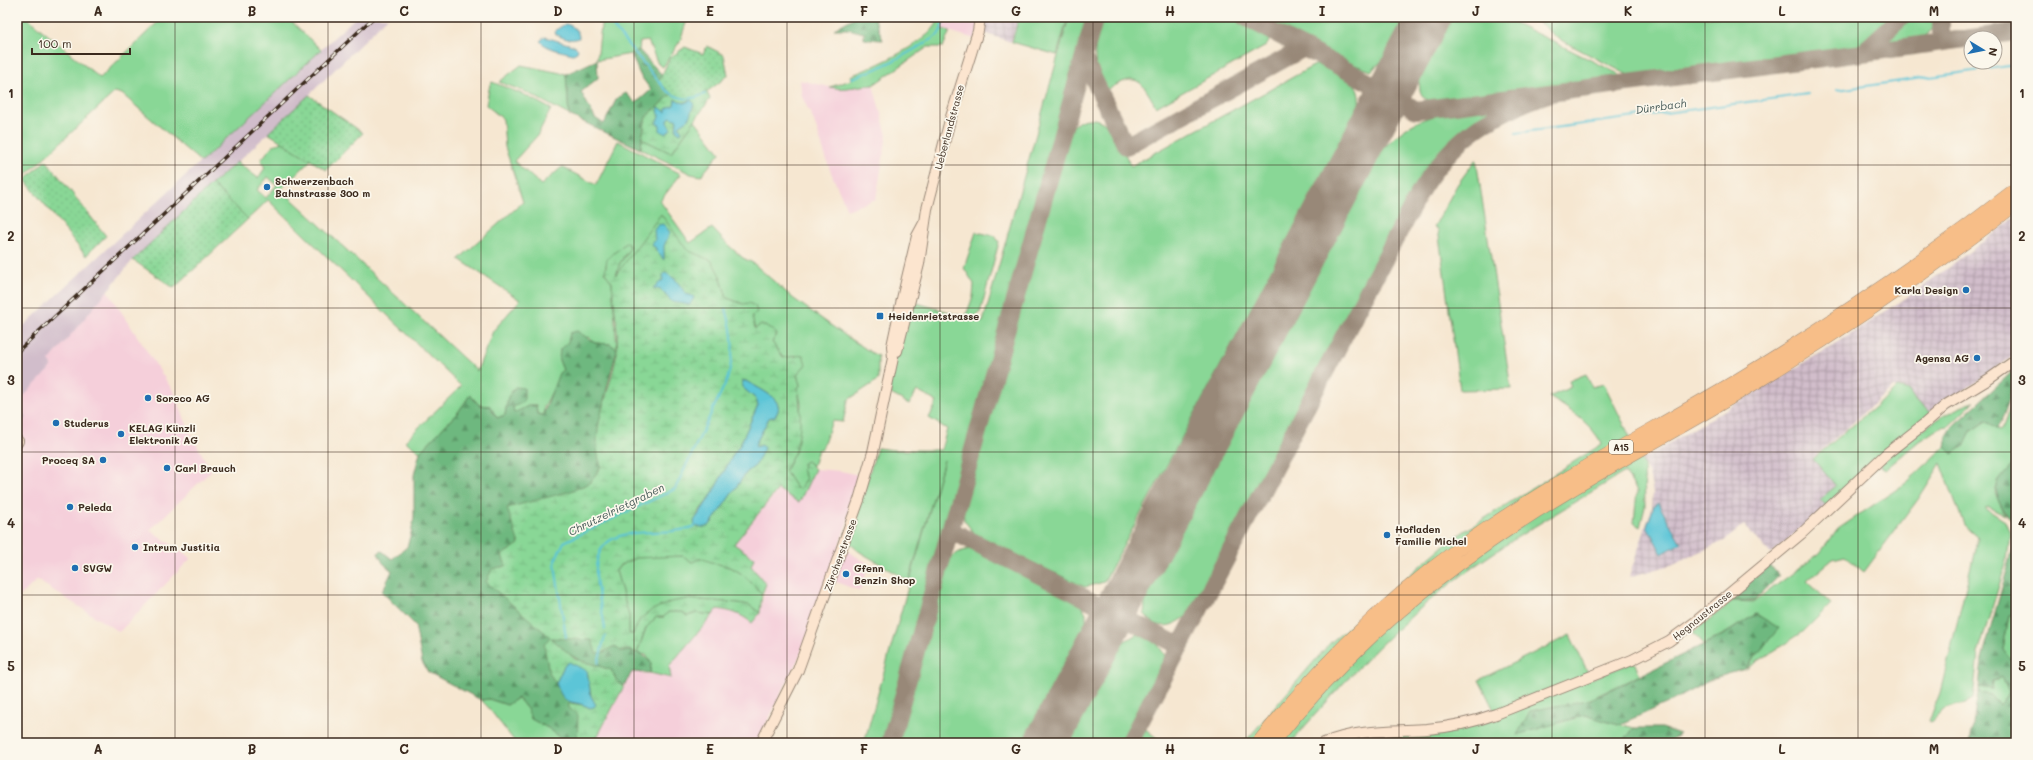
<svg xmlns="http://www.w3.org/2000/svg" width="2033" height="760" viewBox="0 0 2033 760" font-family="Mali,sans-serif">
	<style>
		.built { fill: #f5cfda }
		.industrial { fill: url(#industrial-grid) }
		.railway { fill: #d1bdcb }
		.green { fill: #89d796; stroke: #62805a; fill-rule: evenodd }
		.forest { fill: url(#forest-firs); stroke: #54714e }
		.wetland { fill: url(#wetland-marsh); stroke: #62805a; fill-rule: evenodd }
		.garden { fill: url(#garden-dots); stroke: #62805a }
		.water { fill: #5bc5d7; stroke: #4b787a }
		.lines { fill: none; stroke-linecap: round; stroke-linejoin: round }
		.stream { stroke: #5bc5d7; stroke-width: 2 }
		.taxiway { stroke: #988878; stroke-width: 18 }
		.runway { stroke: #988878; stroke-width: 44 }
		.secondary-casing { stroke: #988878; stroke-width: 12 }
		.highway-casing { stroke: #988878; stroke-width: 14 }
		.secondary { stroke: #fce5cf; stroke-width: 10 }
		.highway { stroke: #f7be88; stroke-width: 13 }
		.rail-casing { stroke: #3b2a1e; stroke-width: 3.5 }
		.rail { stroke: #fbf7ec; stroke-width: 2; stroke-dasharray: 6; stroke-linecap: butt }
		.grid { fill: none; stroke: #3b2a1e; stroke-width: 1; stroke-opacity: 0.55 }
		.poi-dot { fill: #1f6fb2; stroke: #fbf7ec; stroke-width: 1.5 }
		.labels { text-anchor: middle; dominant-baseline: central; stroke-width: 3.5; stroke-linejoin: round; paint-order: stroke }
		.shield { fill: #fbf7ec; stroke: #75685c; stroke-width: 1 }
		.shield-label { font-size: 9px; font-weight: bold; fill: #3b2a1e }
		.street-label { font-size: 10px; fill: #3b2a1e; stroke: #fbf7ec }
		.poi-label { font-size: 10px; font-weight: bold; fill: #3b2a1e; stroke: #fbf7ec; text-anchor: start }
		.water-label { font-size: 11px; font-style: italic; fill: #455856; stroke: #fbf7ec }
		.neatline { fill: none; stroke: #3b2a1e; stroke-width: 1.5 }
		.grid-label { font-size: 13px; text-anchor: middle; font-weight: bold; fill: #3b2a1e }
	</style>
	<defs>
		<pattern id="industrial-grid" width="8" height="8" patternUnits="userSpaceOnUse"><rect width="8" height="8" fill="#d1bdcb"/><path d="M0 4h8M4 0v8" fill="none" stroke="#ab9aa4"/></pattern>
		<pattern id="forest-firs" width="22" height="20" patternUnits="userSpaceOnUse"><rect width="22" height="20" fill="#6eb87f"/><path d="M5 1l3.5 6h-7zM16 11l3.5 6h-7z" fill="#5c9667"/></pattern>
		<pattern id="wetland-marsh" width="20" height="14" patternUnits="userSpaceOnUse"><rect width="20" height="14" fill="#89d796"/><path d="M1 5h8M5 5V1M11 12h8M15 12V8" fill="none" stroke="#77b981"/></pattern>
		<pattern id="garden-dots" width="8" height="8" patternUnits="userSpaceOnUse"><rect width="8" height="8" fill="#89d796"/><path d="M2 2h.1M6 6h.1" fill="none" stroke="#77b981" stroke-width="1.8" stroke-linecap="round"/></pattern>
	</defs>
	<rect width="100%" height="100%" fill="#fbf7ec"/>
	<filter id="ink" filterUnits="userSpaceOnUse"><feTurbulence type="fractalNoise" baseFrequency=".025" numOctaves="2"/><feDisplacementMap in="SourceGraphic" scale="8" xChannelSelector="R" yChannelSelector="G"/><feConvolveMatrix kernelMatrix="1 2 1 2 8 2 1 2 1" color-interpolation-filters="sRGB"/></filter>
	<filter id="wash" filterUnits="userSpaceOnUse"><feTurbulence type="fractalNoise" baseFrequency=".012" numOctaves="4" result="noise"/><feDisplacementMap in="SourceGraphic" scale="16" xChannelSelector="R" yChannelSelector="G"/><feGaussianBlur stdDeviation="0.9" result="paint"/><feColorMatrix in="noise" values="0 0 0 0 0 0 0 0 0 0 0 0 0 0 0 0 0 1.4 0 .05"/><feComposite in="paint" operator="in"/></filter>
	<g filter="url(#wash)">
		<rect width="100%" height="100%" fill="#f6e7d1"/>
		<path class="built" d="M945 17H982L975 39 942 29Z
			M800 80 838 89 873 85 887 135 876 199 847 210 830 170 814 121 802 97Z
			M107 290 175 394 189 430 211 471 150 530 191 558 119 632 37 580 17 599V422L19 425 20 410 18 405 25 394 52 365 48 362Z
			M815 469 841 471 863 476 839 546 869 564 860 591 828 579 801 653 757 743H594L632 672 665 676 669 666 717 609 731 610 742 615 752 623 760 613 766 584 751 566 754 558 734 544 779 489 799 503Z"/>
		<path class="industrial" d="M982 17H1019L1011 42 978 31Z
			M2016 217V354L1932 413 1916 402 1909 391 1893 387 1813 458 1836 486 1820 499 1827 507 1771 554 1744 525 1724 541 1671 565 1629 577 1652 508 1653 492 1649 474 1641 460 1834 345 1915 292Z"/>
		<path class="railway" d="M356 17H388L309 95 133 260 49 361 52 365 48 371 21 399 18 406 26 417 20 425 17 422V332Z"/>
		<path class="green" d="M17 17H26L100 78 163 17H287L321 50 201 162 122 94 115 92 17 183Z
			M602 17H688L680 41 663 67 658 64 648 41 640 42 639 50 631 54 597 60Z
			M939 17H945L942 29 950 31 943 47H928L873 85C858 85 845 91 830 87L851 80 850 76C871 68 937 40 939 17Z
			M1019 17H1068L1057 55 1012 42Z
			M1069 17H1090L886 743H864L944 460 909 581 860 552 848 542 877 448 895 450H941L947 429 929 418 937 402 917 391 909 404 891 394 889 380 910 301 983 322Z
			M1101 17H1233L1262 33 1270 40 1266 46 1156 107C1139 75 1135 73 1104 92 1092 67 1093 43 1101 17Z
			M1258 17H1406L1383 60 1371 71 1332 56Z
			M1451 17H1503L1619 74 1618 80 1437 104C1422 99 1418 94 1420 79Z
			M1527 17H1894L1856 46 1829 52 1634 78 1557 38 1543 25Z
			M1909 17H1935C1935 45 1899 42 1878 45Z
			M521 65 566 74 569 115 526 92 499 82Z
			M1315 65C1330 67 1354 75 1358 92 1360 97 1359 103 1359 108L1104 582 1085 587 976 536 964 520 963 505 1066 135C1072 127 1077 120 1088 119 1112 116 1121 149 1131 166Z
			M492 82 525 95 551 109 537 136 514 161 541 185 562 167 596 185 618 141 681 174 660 201 690 243 712 228 728 245 743 258 753 263 794 299 853 341C862 345 868 352 878 356V380L848 400 843 422 832 421 822 449H818L813 466 807 461 802 470 806 478 800 489 796 488 785 471 795 452 801 404 798 388 800 385 797 374 806 364 795 355 789 358H783L772 342 777 335 768 327 764 359 743 304 727 298 720 276 615 277 620 263 627 254V242L607 259 605 273 612 282 617 349 610 344 595 343 589 337 568 342 559 360 563 370 544 407 543 415 537 414 536 405H530L514 414 508 397 505 415 497 418 490 406 479 405 470 395 459 411 420 452 405 441 461 386 268 200 248 219 212 184 237 162 258 178 265 168 261 160 273 145 283 142 311 160 281 189 477 371 493 331 520 300 459 259 523 202 505 147 503 119 486 105 490 84ZM268 177 277 185 266 198 257 190Z
			M1491 107 1493 112C1463 130 1441 152 1421 181L1195 608C1180 624 1160 636 1144 613L1146 595 1379 154C1412 113 1442 113 1491 107Z
			M695 120 720 153 701 176 691 174 641 149 642 139 671 153Z
			M1476 159 1511 389 1460 390 1438 229 1434 227 1457 185Z
			M976 232 995 236 999 242 980 313 973 317 966 315 973 297 974 284 964 268Z
			M1586 374 1592 387 1604 384 1644 465 1645 507 1640 527 1634 523 1637 491 1625 472C1552 516 1478 557 1414 614 1369 653 1330 698 1290 743H1244L1330 643 1449 541 1602 444C1590 422 1570 410 1549 397L1571 387 1569 381Z
			M1897 388 1909 391 1916 402 1935 415 1829 509 1820 499 1836 486 1813 459Z
			M1974 402 1949 426 1941 427 1919 441 1886 469 1878 465C1908 441 1937 414 1974 402Z
			M2010 407 2016 411V461L1998 482 1995 493 2005 515 1989 507 1985 508 2005 521 2010 534 2007 560 1978 653 1973 699C1953 711 1949 700 1931 722L1929 721 1940 693 1978 537 1964 525 1941 463 1919 498 1864 572 1845 556 1833 559 1807 581 1831 604 1803 632 1746 669 1778 628 1756 614 1726 633 1704 644 1693 632 1733 601 1754 602 1820 553 1838 529 1906 483 1945 447 1952 454 1963 447 1971 431 1986 421 2000 430 2004 424Z
			M973 549 985 550 1079 600 1086 613V625L1024 743H895L944 570C951 556 957 550 973 549Z
			M683 556 692 562 702 557C712 564 723 564 734 569 745 575 754 585 762 594L760 613 749 605 738 603 687 599 640 620 633 634H629V616L616 571C629 551 662 556 683 556Z
			M668 612H682L687 616 697 613 713 615 669 666 671 678 650 673 651 663 646 655 637 653 646 628 656 617H664Z
			M2016 614V666L2003 649 2009 615Z
			M1137 634C1153 635 1161 647 1167 661L1124 743H1068L1120 644Z
			M1570 635 1591 679 1634 662 1640 675 1518 734 1585 715 1634 728 1622 743H1364L1362 738C1407 736 1452 725 1496 714L1479 680Z
			M2002 677 2009 693 1999 707 1991 695 1978 693 1979 687 1992 689 1993 681Z
			M518 698 527 709 532 719 548 728 568 743H516L487 706 481 700 489 699 507 705Z
			M1143 727 1163 743H1135Z"/>
		<path class="forest" d="M855 17H874L883 40 864 39V33L848 29H834Z
			M639 50 676 90 646 117 640 149 569 115 566 74 597 60 598 78 581 92 595 118 604 124 617 98 626 93 636 103 651 90 640 75 631 54Z
			M577 331 595 343 610 344 617 349C610 380 590 436 602 466L590 483 571 491 520 545 502 555 550 637 592 640 604 652 614 646 621 651C633 650 644 653 651 663L650 673 632 672 624 686 619 683 615 684 611 670 581 661 569 654 584 705 585 743H568L548 728 531 719 527 709 518 698 507 705 489 699 481 700 428 672 422 662 415 625 382 592 392 571 383 563 378 553 382 551 392 559 407 547 411 533 414 517V475L420 452 459 411 470 395 479 405 490 406 497 418 505 415 508 397 515 387 524 388V402L513 407 514 413 530 405H536L537 414 543 415 559 373 563 370 559 360 560 349 568 342 570 333Z
			M2013 371C2012 390 2007 412 1997 428L1986 421 1971 431 1964 446 1952 454 1945 447 1947 436 1953 426Z
			M2016 461V525C2008 517 2004 512 1999 502 1991 483 2004 475 2016 461Z
			M2016 545V614L2009 615 2003 649 2016 666V743H1970L1978 693 1991 695 1999 706 2009 693 2002 677 1993 681 1992 689 1979 687 1982 659 2012 552Z
			M1770 565 1779 576 1754 601 1728 600Z
			M1756 614 1779 628 1745 669 1714 678 1668 703 1618 725 1585 715 1517 735 1530 711 1592 699 1725 634Z
			M1634 728H1662L1680 734 1665 743H1622Z"/>
		<path class="wetland" d="M676 90H706L710 99 671 153 642 139 646 117Z
			M661 214 687 250 712 261 720 276 727 298 743 304 749 303 755 306 757 312 752 316 755 329 761 325 768 327 777 334 772 342 783 358 803 355 806 364 797 375 800 385 798 388C801 408 802 432 795 451 792 459 787 464 785 471L796 488 800 489 806 478 802 470 803 463 807 461 815 469 799 503 778 489 734 544 754 558 751 566 766 584 762 594C754 585 745 575 734 569 723 564 712 564 702 558L692 562 683 556 636 558 620 565 616 571 629 616V634H633L640 619 652 610 671 602 687 599 738 603 749 605 760 613 752 623C741 614 732 611 717 609L713 615 697 613 687 616 682 612H668L664 617H656L646 628 637 653 629 650 621 651 614 646 604 652 596 653 592 640 551 638 575 659 611 670 618 683 624 686 594 743H577L578 715 569 708V703L584 705 590 708 591 696 587 671 564 666 556 683 549 673 544 645 550 637 486 582 492 569 506 566 502 555 519 544 507 508 571 491 590 483 601 466C587 429 614 386 617 349 619 330 613 302 612 282L605 273 607 259 627 242 630 248 620 263 616 275ZM742 381H746C757 388 789 400 775 416L769 418 755 445 756 447 760 445 756 465 746 473 710 525 698 527 695 526 698 513 711 496 734 453 740 445 758 405 756 399 742 387Z"/>
		<path class="garden" d="M707 46 724 55 728 75C703 96 685 112 659 81L670 58 685 47 703 54Z
			M309 95 363 133 326 170 268 133Z
			M46 160 106 236 86 256 25 180Z
			M212 184 248 219 174 288 133 260Z"/>
		<path class="water" d="M565 24C572 25 579 30 579 38 571 41 562 39 555 33L556 30Z
			M545 37 575 46 578 49 577 52 573 54C562 51 548 50 540 41Z
			M675 99 684 103 691 100 694 103C693 108 690 115 688 120L679 126 682 132 680 133 676 130 677 120 670 117 667 122 671 129 666 134 660 131V125L656 123 659 117 658 108 659 107 666 112V109L674 105Z
			M663 224 670 232 664 246V260L657 252 655 247 652 246 653 242 655 241 654 230 658 225Z
			M666 273 676 280 686 294 693 296 694 298 690 305 672 302 661 290 653 288 663 280V274Z
			M742 381H746C757 388 789 400 775 416L769 418 755 445 756 447 762 445 764 448 756 465 746 473 710 525C705 528 700 528 695 526L694 521 711 496 734 453 740 445 758 405 756 399 742 387Z
			M1658 503 1681 543 1662 554 1647 526 1654 506Z
			M569 662 587 671 591 696 596 705 594 707 590 708C571 698 565 709 556 683L564 666Z"/>
		<g class="lines">
			<path class="stream" d="M605 17 665 89C678 100 689 101 705 94
				M852 78C883 68 910 53 938 35L941 30 944 17
				M1837 90 2016 65
				M1516 133 1808 94
				M605 629C603 610 595 589 596 569 598 516 662 541 695 526
				M566 637 556 572 555 560 564 542 675 489 727 380C735 353 734 335 726 309
				M598 663 605 636"/>
			<path class="taxiway" d="M1245 17C1301 48 1361 75 1416 110L1862 53 1901 17
				M1941 17V42
				M1427 22 1430 17
				M1862 53 2016 32
				M1084 59 1126 146 1302 49
				M950 530 1180 646
				M890 743 1095 17
				M1129 743 1421 190C1454 137 1490 114 1548 94"/>
			<path class="runway" d="M1046 743 1429 17"/>
		</g>
	</g>
	<g filter="url(#ink)">
		<g class="lines">
			<defs>
				<path id="secondary" d="M897 351 919 264 927 209 950 120 978 31 980 17
					M17 443 18 441
					M761 743 798 670 859 500 873 452 885 395 893 358 892 346 902 299 917 236 924 223
					M1324 743C1357 729 1392 731 1427 729 1451 727 1474 722 1496 714L1632 660 1669 641 1695 622 1801 534 1886 454 1923 425 1946 405 1989 379 2016 360"/>
				<path id="highway" d="M1258 743C1323 660 1401 586 1489 527 1568 474 1653 430 1734 382 1832 323 1926 259 2016 189
					M1273 743C1335 665 1408 598 1490 542 1567 488 1652 445 1732 397 1831 338 1926 274 2016 204"/>
			</defs>
			<use href="#secondary" class="secondary-casing"/>
			<use href="#highway" class="highway-casing"/>
			<use href="#secondary" class="secondary"/>
			<use href="#highway" class="highway"/>
			<defs>
				<path id="rail" d="M17 352 374 17"/>
			</defs>
			<use href="#rail" class="rail-casing"/>
			<use href="#rail" class="rail"/>
		</g>
	</g>
	<path class="grid" d="M175 17V743M328 17V743M481 17V743M634 17V743M787 17V743M940 17V743M1093 17V743M1246 17V743M1399 17V743M1552 17V743M1705 17V743M1858 17V743M17 165H2016M17 308H2016M17 452H2016M17 595H2016"/>
	<g class="poi-dot">
		<circle cx="267" cy="187" r="4"/>
		<circle cx="1966" cy="290" r="4"/>
		<rect x="876" y="312" width="8" height="8" rx="2"/>
		<circle cx="1977" cy="358" r="4"/>
		<circle cx="148" cy="398" r="4"/>
		<circle cx="56" cy="423" r="4"/>
		<circle cx="121" cy="434" r="4"/>
		<circle cx="103" cy="460" r="4"/>
		<circle cx="167" cy="468" r="4"/>
		<circle cx="70" cy="507" r="4"/>
		<circle cx="1387" cy="535" r="4"/>
		<circle cx="135" cy="547" r="4"/>
		<circle cx="75" cy="568" r="4"/>
		<circle cx="846" cy="574" r="4"/>
	</g>
	<g class="labels">
		<rect class="shield" x="1609" y="440" width="24" height="14" rx="3"/>
		<g class="shield-label">
			<text x="1621" y="447">A15</text>
		</g>
		<g class="street-label">
			<text transform="translate(949 127) rotate(-75)">Ueberlandstrasse</text>
			<text transform="translate(840 555) rotate(-70)">Zürcherstrasse</text>
			<text transform="translate(1702 615) rotate(-39)">Hegnaustrasse</text>
		</g>
		<g class="poi-label">
			<text x="275" y="181">Schwerzenbach<tspan x="275" dy="12">Bahnstrasse 300 m</tspan></text>
			<text x="1958" y="290" text-anchor="end">Karla Design</text>
			<text x="888" y="316">Heidenrietstrasse</text>
			<text x="1969" y="358" text-anchor="end">Agensa AG</text>
			<text x="156" y="398">Soreco AG</text>
			<text x="64" y="423">Studerus</text>
			<text x="129" y="428">KELAG Künzli<tspan x="129" dy="12">Elektronik AG</tspan></text>
			<text x="95" y="460" text-anchor="end">Proceq SA</text>
			<text x="175" y="468">Carl Brauch</text>
			<text x="78" y="507">Peleda</text>
			<text x="1395" y="529">Hofladen<tspan x="1395" dy="12">Familie Michel</tspan></text>
			<text x="143" y="547">Intrum Justitia</text>
			<text x="83" y="568">SVGW</text>
			<text x="854" y="568">Gfenn<tspan x="854" dy="12">Benzin Shop</tspan></text>
		</g>
		<g class="water-label">
			<text transform="translate(1661 106) rotate(-8)">Dürrbach</text>
			<text transform="translate(616 509) rotate(-26)">Chrutzelrietgraben</text>
		</g>
	</g>
	<rect width="2033" height="760" fill="none" stroke="#fbf7ec" stroke-width="44"/>
	<g transform="translate(1983 50) rotate(100)"><circle r="19" fill="#fbf7ec" stroke="#aea59a"/>
	<path d="M0-3L7 15L0 10L-7 15Z" fill="#1f6fb2"/>
	<text y="-6" font-size="11" font-weight="bold" text-anchor="middle" fill="#3b2a1e">N</text>
	</g>
	<path d="M32 48v6h98v-6" fill="none" stroke="#3b2a1e" stroke-width="2"/>
	<text x="38" y="48" font-size="12" fill="#3b2a1e" stroke="#fbf7ec" stroke-width="3" paint-order="stroke">100 m</text>
	<rect x="22" y="22" width="1989" height="716" class="neatline"/>
	<g class="grid-label">
		<text x="98" y="16">A</text>
		<text x="252" y="16">B</text>
		<text x="404" y="16">C</text>
		<text x="558" y="16">D</text>
		<text x="710" y="16">E</text>
		<text x="864" y="16">F</text>
		<text x="1016" y="16">G</text>
		<text x="1170" y="16">H</text>
		<text x="1322" y="16">I</text>
		<text x="1476" y="16">J</text>
		<text x="1628" y="16">K</text>
		<text x="1782" y="16">L</text>
		<text x="1934" y="16">M</text>
		<text x="11" y="98">1</text>
		<text x="2022" y="98">1</text>
		<text x="11" y="241">2</text>
		<text x="2022" y="241">2</text>
		<text x="11" y="385">3</text>
		<text x="2022" y="385">3</text>
		<text x="11" y="528">4</text>
		<text x="2022" y="528">4</text>
		<text x="11" y="671">5</text>
		<text x="2022" y="671">5</text>
		<text x="98" y="754">A</text>
		<text x="252" y="754">B</text>
		<text x="404" y="754">C</text>
		<text x="558" y="754">D</text>
		<text x="710" y="754">E</text>
		<text x="864" y="754">F</text>
		<text x="1016" y="754">G</text>
		<text x="1170" y="754">H</text>
		<text x="1322" y="754">I</text>
		<text x="1476" y="754">J</text>
		<text x="1628" y="754">K</text>
		<text x="1782" y="754">L</text>
		<text x="1934" y="754">M</text>
	</g>
</svg>
